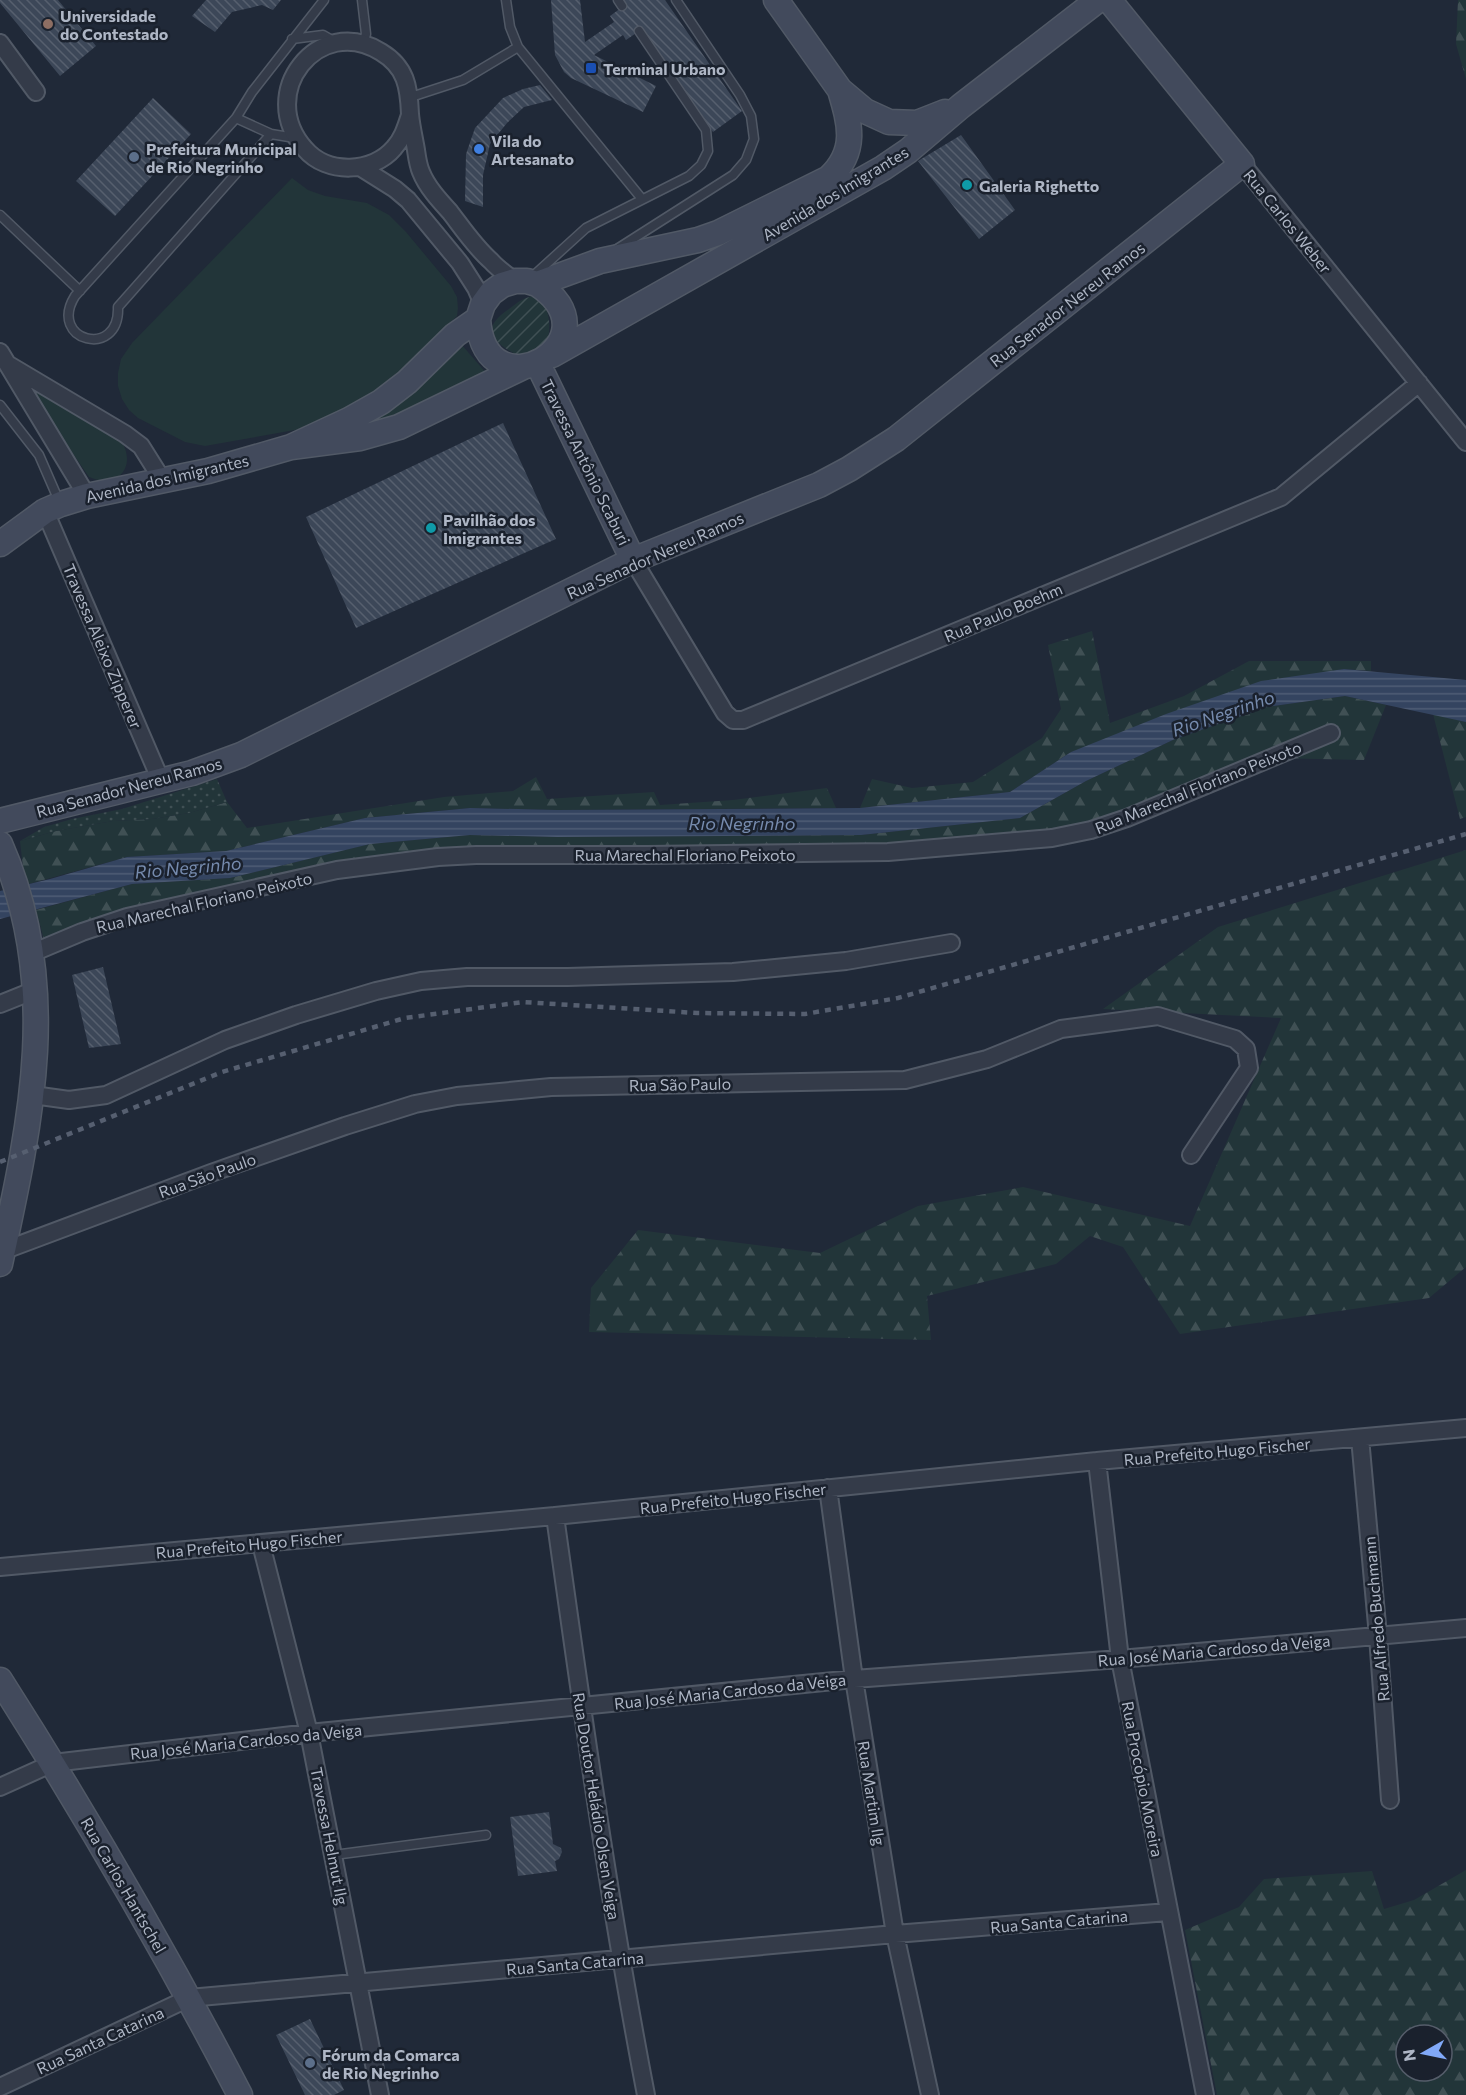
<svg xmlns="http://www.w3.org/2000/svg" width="1466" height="2095" viewBox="0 0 1466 2095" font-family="Commissioner,sans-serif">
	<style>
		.grass { fill: #223539 }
		.forest { fill: url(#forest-firs); fill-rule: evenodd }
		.park { fill: url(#park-dots) }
		.garden { fill: url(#garden-furrows) }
		.water { fill: url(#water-rules) }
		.building { fill: url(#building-back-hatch) }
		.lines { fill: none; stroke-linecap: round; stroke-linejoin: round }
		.lane-casing { stroke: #515966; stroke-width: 11 }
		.street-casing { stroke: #515966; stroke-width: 20 }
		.secondary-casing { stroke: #515966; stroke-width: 27 }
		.lane { stroke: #343b49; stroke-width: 8 }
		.street { stroke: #343b49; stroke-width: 16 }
		.secondary { stroke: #424a5c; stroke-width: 24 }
		.rail { stroke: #565f70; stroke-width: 4.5; stroke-dasharray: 6 6; stroke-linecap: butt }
		.education-dot { fill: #8d6e63; stroke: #1a212d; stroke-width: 2 }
		.transit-dot { fill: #1a4fb4; stroke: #1a212d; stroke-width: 2 }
		.shop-dot { fill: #3f7fe0; stroke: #1a212d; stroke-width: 2 }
		.service-dot { fill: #5c6f8a; stroke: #1a212d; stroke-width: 2 }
		.culture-dot { fill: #0f9aa8; stroke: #1a212d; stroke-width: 2 }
		.labels { text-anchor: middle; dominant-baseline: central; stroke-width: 5; stroke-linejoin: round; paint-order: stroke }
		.poi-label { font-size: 16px; font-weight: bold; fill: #aeb6c5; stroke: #1a212d; text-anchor: start }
		.street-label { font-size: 16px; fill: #aeb6c5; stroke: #1a212d }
		.water-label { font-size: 18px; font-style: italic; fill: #768bae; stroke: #1a212d }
	</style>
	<defs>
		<pattern id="forest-firs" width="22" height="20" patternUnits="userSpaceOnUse" patternTransform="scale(1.5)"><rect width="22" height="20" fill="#223539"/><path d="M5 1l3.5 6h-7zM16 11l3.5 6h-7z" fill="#405054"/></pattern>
		<pattern id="park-dots" width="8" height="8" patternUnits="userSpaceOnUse" patternTransform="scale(1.5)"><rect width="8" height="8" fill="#223539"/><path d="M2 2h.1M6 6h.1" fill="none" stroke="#405054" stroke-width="1.8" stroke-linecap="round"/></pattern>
		<pattern id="garden-furrows" width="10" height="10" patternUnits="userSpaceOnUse" patternTransform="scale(1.5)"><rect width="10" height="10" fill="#223539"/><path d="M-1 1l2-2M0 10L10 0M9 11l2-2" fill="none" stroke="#405054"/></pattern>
		<pattern id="water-rules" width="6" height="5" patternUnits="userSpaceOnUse" patternTransform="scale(1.5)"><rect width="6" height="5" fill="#344460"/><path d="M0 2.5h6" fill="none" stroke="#4f5d75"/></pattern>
		<pattern id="building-back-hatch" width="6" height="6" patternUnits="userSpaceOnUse" patternTransform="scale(1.5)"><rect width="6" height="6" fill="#3c4758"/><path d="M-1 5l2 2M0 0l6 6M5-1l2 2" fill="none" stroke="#565f6e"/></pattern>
	</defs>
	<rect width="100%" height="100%" fill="#202938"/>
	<path class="grass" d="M292 178 308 190 325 196 367 203 389 215 406 232 451 286 457 297 458 308 457 316 382 390 312 427 205 446 185 442 138 418 129 410 122 399 118 386V373L121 359 132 343Z
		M461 344 488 375 369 429 367 423Z
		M29 386 120 439C138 465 119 490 89 477L28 389Z"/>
	<path class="forest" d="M1458 0H1466V79L1456 44Z
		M1092 631 1110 723 1184 696 1249 661H1371V671L1344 669 1071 752 1010 792 860 808 872 779 912 788 973 782 1042 738 1061 709 1048 645Z
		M1345 696 1386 705 1364 760 1273 758 1127 819 973 846 535 854 275 884 46 947 36 910 132 884 230 878 369 844 470 835 557 837 861 835 1020 818 1086 781 1175 739 1267 707Z
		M1433 714 1466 722V817L1460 819Z
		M536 777 547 799 654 792 660 805 733 800 827 788 836 808 557 810 470 808 365 818 226 851 127 857 25 885 20 841 56 831 113 821 152 819 189 813 227 802 247 828 444 797 513 791Z
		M1466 850V1267L1429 1298 1180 1334 1123 1247 1090 1236 1056 1264 927 1296 931 1340 589 1332 591 1288 638 1230 820 1253 918 1206 1023 1187 1190 1226 1281 1018 1103 1009 1218 927Z
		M1466 1870V2095H1217L1185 1930 1239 1907 1264 1879 1372 1871 1384 1909 1414 1900ZM1406 2035H1442V2071H1406Z"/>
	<path class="park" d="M217 779 227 802 189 813 152 819 113 821 56 831 20 841 44 827 72 819 122 809Z"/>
	<path class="garden" d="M535 296 543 300C551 319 551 330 545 350L522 358C497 344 475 332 509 309 518 302 524 297 535 296Z"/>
	<path class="water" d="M1344 669 1466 680V722L1345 696 1267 707 1175 739 1086 781 1020 818 861 835 557 837 470 835 370 844 230 878 132 884 0 919V891L50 879 127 857 226 851 365 818 470 808 557 810 860 808 1010 792 1071 752 1166 714 1261 681Z"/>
	<path class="building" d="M0 0H58L96 46 60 76 0 3Z
		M206 0H281L273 10 262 5 232 12 215 32 192 16Z
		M551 0H580L585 42 614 22 610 16 625 5 622 0H665L742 111 713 132 642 29 626 40 623 35 594 55 656 86 643 112 571 78 564 72 555 55Z
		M540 85 552 100 524 107 507 123 490 144 483 175V207L465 201 466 154 475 128 503 98 523 89Z
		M153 98 191 134 115 216 76 181Z
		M961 135 1015 210 979 239 918 161Z
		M503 423 556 539 356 628 306 517Z
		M103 967 121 1044 89 1048 72 975Z
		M549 1812 553 1844 561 1848 562 1852 559 1859 555 1861 557 1871 518 1876 510 1817Z
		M310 2019 344 2090 334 2095H305L276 2035Z"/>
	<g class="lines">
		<defs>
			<path id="lane" d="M362 0 366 34 363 44
				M618 0 622 6
				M292 39 323 35 337 43
				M518 47 642 199
				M411 97 463 80 518 47 510 27 506 0
				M236 118 271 134 295 138
				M271 134 118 307C120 360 47 341 75 296L236 118 252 92 324 0
				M0 215 80 291
				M617 249 733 175 746 160 754 139 751 116 740 95 676 0
				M532 277 586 228 689 176 701 165 708 151 706 130 639 31
				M0 405 39 455 59 501
				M334 1855 486 1835"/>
			<path id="street" d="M0 43 36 92
				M410 115C406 127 403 138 394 148 373 173 327 175 305 149 255 93 319 13 381 52 406 67 409 87 410 114 411 126 414 138 416 150 417 157 418 165 421 172 427 187 439 200 450 212 463 229 475 247 491 261 498 269 507 275 515 281
				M1242 164 1466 442
				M360 167 395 189 408 200 460 263 476 288 483 304
				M0 352 87 496
				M9 365 125 434 141 446 163 481
				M45 511 161 781
				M633 560 725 713 733 720H743L1281 497 1419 383
				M32 953 82 932 127 917 337 870 438 857 476 855H647L888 852 1052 838 1091 830 1127 818 1331 733
				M0 1004 35 990
				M33 1095 69 1100 106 1095 225 1040 296 1015 376 991 421 981 467 977H568L733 972 846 961 951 943
				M0 1252 211 1173 345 1126 415 1104 457 1096 551 1087 905 1080 987 1059 1061 1029 1158 1016 1235 1039 1246 1049 1249 1068 1191 1155
				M1360 1438 1378 1636 1390 1800
				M1097 1461 1120 1659 1205 2095
				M828 1488 854 1679 895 1934 930 2095
				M555 1516C582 1710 609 1903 646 2095
				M261 1544 309 1733 380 2095
				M0 1567 555 1516 1097 1461 1466 1428
				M0 1787 53 1763 309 1733 854 1679 1120 1659 1466 1628
				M0 2087 189 1998 895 1934 1168 1912"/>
			<path id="secondary" d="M776 0 840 90 865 111 889 122 917 123 945 112
				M478 319C485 419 622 340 537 284
				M552 355 883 168 908 151 961 106 1098 0
				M538 364 633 560
				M291 447 349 420 381 402 407 382 455 335 478 319 483 304 491 293 502 285 515 281H527L537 284 600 261 698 240 718 233 829 178C858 151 850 124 840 90
				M0 544 45 511 61 504 87 496 208 471 291 447 360 438 399 427 523 367
				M0 821 192 773 241 755 633 560 819 485 849 469 896 439 1242 164 1109 0
				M0 844C62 984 31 1122 0 1264
				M0 1680C86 1815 166 1953 240 2095"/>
		</defs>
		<use href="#lane" class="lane-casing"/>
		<use href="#street" class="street-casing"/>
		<use href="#secondary" class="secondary-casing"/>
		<use href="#lane" class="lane"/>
		<use href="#street" class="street"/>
		<use href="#secondary" class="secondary"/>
		<path class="rail" d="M0 1162 222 1072 405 1018 523 1002 697 1013 805 1014 898 998 1466 834"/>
	</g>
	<circle class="education-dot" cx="48" cy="24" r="6"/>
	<rect class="transit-dot" x="585" y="62" width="12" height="12" rx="3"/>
	<circle class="shop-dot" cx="479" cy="149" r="6"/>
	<g class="service-dot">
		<circle cx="134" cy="157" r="6"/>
		<circle cx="310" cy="2063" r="6"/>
	</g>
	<g class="culture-dot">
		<circle cx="967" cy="185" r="6"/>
		<circle cx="431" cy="528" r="6"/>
	</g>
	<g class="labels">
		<g class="poi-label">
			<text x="60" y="15">Universidade<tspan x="60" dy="18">do Contestado</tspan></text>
			<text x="603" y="68">Terminal Urbano</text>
			<text x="491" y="140">Vila do<tspan x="491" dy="18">Artesanato</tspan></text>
			<text x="146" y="148">Prefeitura Municipal<tspan x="146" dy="18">de Rio Negrinho</tspan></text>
			<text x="979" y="185">Galeria Righetto</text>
			<text x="443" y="519">Pavilhão dos<tspan x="443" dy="18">Imigrantes</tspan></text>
			<text x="322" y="2054">Fórum da Comarca<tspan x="322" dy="18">de Rio Negrinho</tspan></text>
		</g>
		<g class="street-label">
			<text transform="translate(835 193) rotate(-31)">Avenida dos Imigrantes</text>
			<text transform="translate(1288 221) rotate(51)">Rua Carlos Weber</text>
			<text transform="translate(1067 304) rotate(-38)">Rua Senador Nereu Ramos</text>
			<text transform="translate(586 462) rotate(64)">Travessa Antônio Scaburi</text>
			<text transform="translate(167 478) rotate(-13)">Avenida dos Imigrantes</text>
			<text transform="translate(655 555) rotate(-24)">Rua Senador Nereu Ramos</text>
			<text transform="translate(1003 612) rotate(-23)">Rua Paulo Boehm</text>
			<text transform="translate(103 646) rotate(67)">Travessa Aleixo Zipperer</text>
			<text transform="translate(129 787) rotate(-15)">Rua Senador Nereu Ramos</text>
			<text transform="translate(1198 787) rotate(-22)">Rua Marechal Floriano Peixoto</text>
			<text x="685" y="854">Rua Marechal Floriano Peixoto</text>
			<text transform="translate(204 902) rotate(-13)">Rua Marechal Floriano Peixoto</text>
			<text transform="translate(680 1084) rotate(-1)">Rua São Paulo</text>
			<text transform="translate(207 1175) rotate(-20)">Rua São Paulo</text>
			<text transform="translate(1217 1451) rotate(-5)">Rua Prefeito Hugo Fischer</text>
			<text transform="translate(733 1498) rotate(-6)">Rua Prefeito Hugo Fischer</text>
			<text transform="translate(249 1544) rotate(-5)">Rua Prefeito Hugo Fischer</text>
			<text transform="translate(1376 1619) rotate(-95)">Rua Alfredo Buchmann</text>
			<text transform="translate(1214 1650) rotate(-5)">Rua José Maria Cardoso da Veiga</text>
			<text transform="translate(730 1691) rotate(-6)">Rua José Maria Cardoso da Veiga</text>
			<text transform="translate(246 1741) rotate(-6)">Rua José Maria Cardoso da Veiga</text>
			<text transform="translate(1143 1779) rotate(79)">Rua Procópio Moreira</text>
			<text transform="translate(872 1793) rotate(81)">Rua Martim Ilg</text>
			<text transform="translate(597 1806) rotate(81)">Rua Doutor Heládio Olsen Veiga</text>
			<text transform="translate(330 1836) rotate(79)">Travessa Helmut Ilg</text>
			<text transform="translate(124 1885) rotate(60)">Rua Carlos Hantschel</text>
			<text transform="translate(1059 1921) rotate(-5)">Rua Santa Catarina</text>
			<text transform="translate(575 1963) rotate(-5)">Rua Santa Catarina</text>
			<text transform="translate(100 2040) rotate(-25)">Rua Santa Catarina</text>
		</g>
		<g class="water-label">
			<text transform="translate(1223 713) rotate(-19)">Rio Negrinho</text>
			<text x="742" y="823">Rio Negrinho</text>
			<text transform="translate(188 867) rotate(-5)">Rio Negrinho</text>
		</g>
	</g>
	<g transform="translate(1424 2053) rotate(261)"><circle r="28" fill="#1a212d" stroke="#555d6a" stroke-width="1.5"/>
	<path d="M0-4.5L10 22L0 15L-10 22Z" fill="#81a9f8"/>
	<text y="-9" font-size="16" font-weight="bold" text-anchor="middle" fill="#aeb6c5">N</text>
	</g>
</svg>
